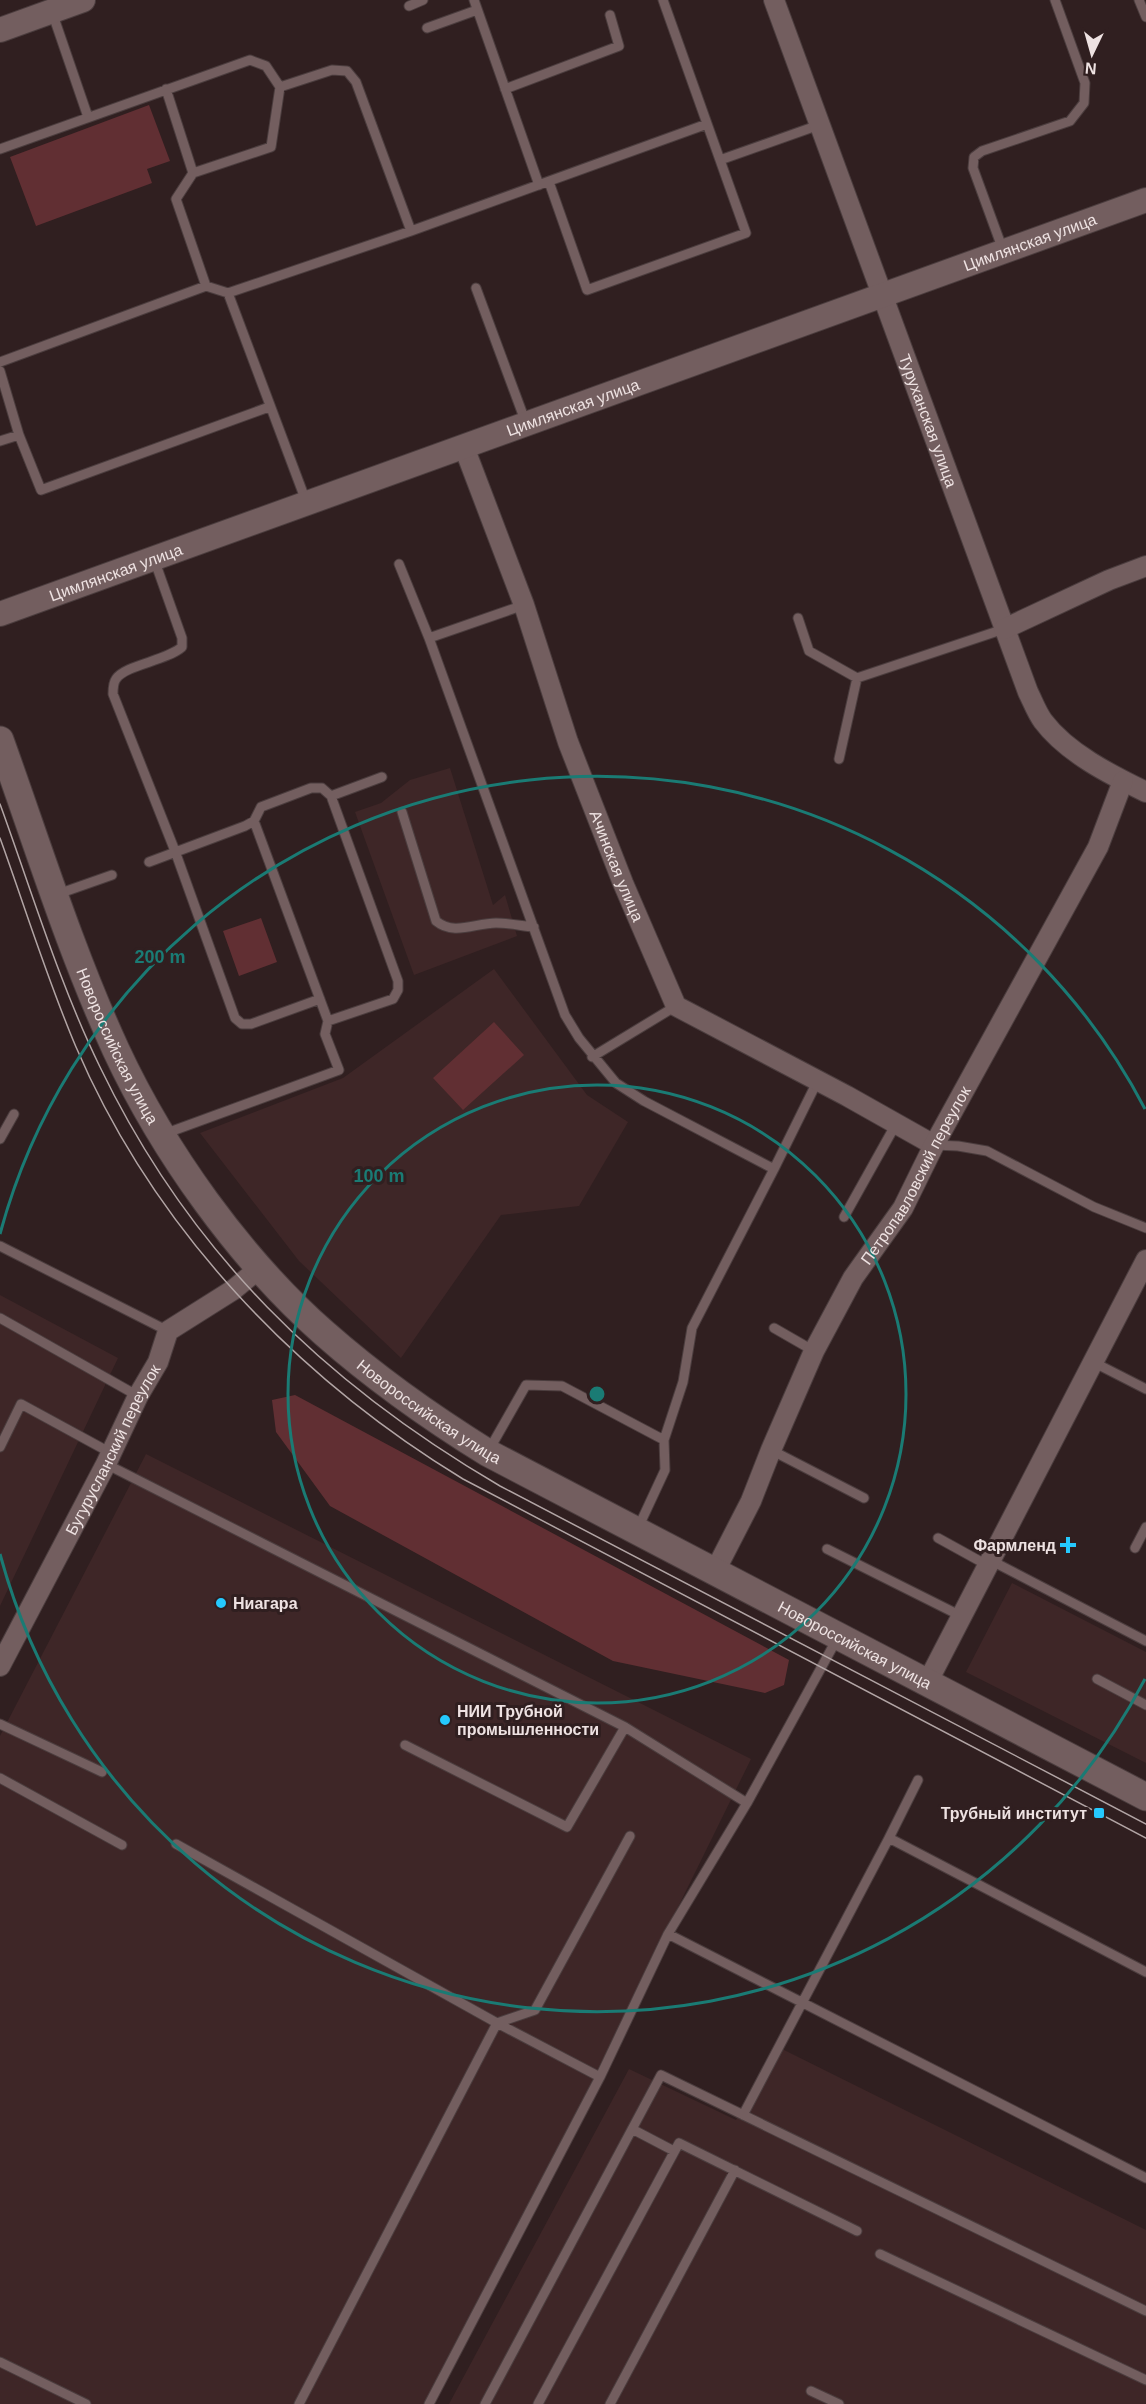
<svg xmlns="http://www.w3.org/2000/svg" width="1146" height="2404" viewBox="0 0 1146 2404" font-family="Helvetica,sans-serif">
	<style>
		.built { fill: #3e2627 }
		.green { fill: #612f33 }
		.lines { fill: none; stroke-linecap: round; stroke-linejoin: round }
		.service-casing { stroke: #4b3d3e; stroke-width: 11 }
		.minor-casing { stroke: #4b3d3e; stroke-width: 22 }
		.tertiary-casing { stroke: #4b3d3e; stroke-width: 26 }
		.secondary-casing { stroke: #4b3d3e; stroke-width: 29 }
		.service { stroke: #735e5f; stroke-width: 9 }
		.minor { stroke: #735e5f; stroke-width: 20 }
		.tertiary { stroke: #735e5f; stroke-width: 24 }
		.secondary { stroke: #735e5f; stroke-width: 27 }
		.tram { stroke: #b2a5a5; stroke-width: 1.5 }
		.ring { fill: none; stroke: #1a7b74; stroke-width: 3 }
		.poi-dot { fill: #25c9fe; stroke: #301f20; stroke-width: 2 }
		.labels { text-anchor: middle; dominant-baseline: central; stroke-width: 6; stroke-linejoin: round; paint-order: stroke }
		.street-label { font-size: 16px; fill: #eee2e2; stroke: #301f20 }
		.poi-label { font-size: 16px; font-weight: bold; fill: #eee2e2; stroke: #301f20; text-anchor: end }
		.centre { fill: #1a7b74; stroke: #301f20; stroke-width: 3 }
		.ring-label { font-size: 18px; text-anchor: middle; font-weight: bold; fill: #1a7b74; stroke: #301f20; stroke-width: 6; stroke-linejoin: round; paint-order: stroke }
	</style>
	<rect width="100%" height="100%" fill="#301f20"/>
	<path class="built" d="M450 768 493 905 505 895 517 936 414 975 355 812 381 803 410 780Z
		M494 969 587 1095 628 1122 579 1206 501 1215 401 1358 299 1261 200 1133 343 1078Z
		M0 1295 118 1358 0 1606Z
		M146 1454 751 1759 433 2404H0V1736Z
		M1012 1583 1146 1652V1763L966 1672Z
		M774 2045 1146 2230V2404H449L629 2069 736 2120Z"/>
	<path class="green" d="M149 105 170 161 147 169 152 183 36 226 10 157Z
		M261 918 277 962 239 976 223 931Z
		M494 1022 524 1055 463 1110 433 1078Z
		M295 1395 789 1660 784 1685 765 1693 613 1661 330 1506 276 1432 272 1400Z"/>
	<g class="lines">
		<defs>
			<path id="service" d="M474 0 539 185
				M1139 0 1146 17
				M409 6 423 0
				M52 12 88 117
				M427 28 477 10
				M166 89 193 173 176 199 206 286 228 293 306 501
				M505 89 619 46 610 15
				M0 149 250 60 266 66 280 87 332 70 347 71 356 82 411 231
				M720 160 819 125
				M193 173 271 147 280 87
				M549 182 587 290 746 233 663 0
				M1003 250 973 168 974 157 982 151 1070 121 1084 103 1085 83 1055 0
				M476 288 526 423
				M228 293 411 231 707 124
				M0 362 206 286
				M0 371 19 435 41 490 269 407
				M0 441 19 435
				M154 559 182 638V647C166 661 125 665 116 679 113 683 113 689 113 694L175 851 235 1018 242 1024H251L320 999
				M399 564 429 638 565 1015 579 1038 616 1083 644 1101 774 1169 692 1328 683 1382 664 1440 665 1470 638 1528
				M798 618 809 651 857 678 1004 629
				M429 638 524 605
				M839 759 857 678
				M402 812 436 921C454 936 475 923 496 923 508 923 522 926 534 927
				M149 862 245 826 254 821 261 807 311 788H322L331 796 382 777
				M58 894 112 875
				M328 1021 393 999 398 990V981L331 796
				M592 1057 676 1006
				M164 1134 339 1070 325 1034 328 1021 254 821
				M0 1139 14 1114
				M934 1145 958 1146 987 1151 1094 1207 1146 1228
				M774 1169 818 1080
				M844 1217 896 1124
				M0 1246 168 1331
				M0 1318 138 1396
				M774 1328 814 1351
				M1093 1362 1146 1389
				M0 1447 21 1404 111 1453
				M489 1450 526 1385 562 1386 664 1440
				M771 1450 864 1498
				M106 1464 625 1727 747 1803
				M938 1538 987 1565
				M1135 1548 1146 1527
				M827 1549 961 1616
				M990 1560 1146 1641
				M1097 1679 1146 1705
				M0 1724 102 1772
				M405 1745 567 1827 625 1727
				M0 1778 122 1845
				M889 1838 918 1780
				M176 1844 497 2023 600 2077 668 1934 747 1803 838 1637
				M668 1934 1146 2178
				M743 2115 889 1838 1146 1972
				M632 2129 674 2151
				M880 2254 1146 2380
				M0 2362 86 2404
				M811 2391 839 2404
				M299 2404 497 2023 535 2010 630 1836
				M429 2404 600 2077
				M485 2404 661 2075 1146 2311
				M538 2404 679 2143 857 2231
				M610 2404 735 2170"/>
			<g id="minor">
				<path id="s1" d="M774 0 1028 692C1033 702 1037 713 1043 721 1067 753 1111 775 1146 792"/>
				<path id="s2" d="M464 447 524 605 568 742 623 883 676 1006 847 1096 934 1145"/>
				<path d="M1004 629 1109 580 1146 566"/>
				<path id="s3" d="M714 1573 751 1501 771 1450 814 1351 853 1278 903 1208 934 1145 1098 847 1123 781"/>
				<path id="s4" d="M0 1666 106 1464 138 1396 158 1362 168 1331 233 1290 261 1267"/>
				<path d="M927 1683 1146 1260"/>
			</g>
			<g id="tertiary">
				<path d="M0 30 83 0"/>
				<path id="s5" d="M0 614 1146 200"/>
			</g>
			<g id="secondary">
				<path id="s6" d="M0 740C37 843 70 950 116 1050 163 1151 240 1259 324 1333 375 1378 430 1417 488 1453L1146 1797"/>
			</g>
		</defs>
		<use href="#service" class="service-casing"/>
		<use href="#minor" class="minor-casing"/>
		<use href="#tertiary" class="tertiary-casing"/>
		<use href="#secondary" class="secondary-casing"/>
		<use href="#service" class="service"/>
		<use href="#minor" class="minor"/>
		<use href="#tertiary" class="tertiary"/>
		<use href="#secondary" class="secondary"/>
		<path class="tram" d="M0 804C32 892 59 983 100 1067 189 1252 324 1383 500 1486L1146 1824
			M0 838C25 907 47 979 76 1047 154 1229 296 1377 463 1479L1146 1838"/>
	</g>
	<g class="ring">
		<circle cx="597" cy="1394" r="309"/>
		<path d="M1145 1679A618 618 0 0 1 0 1554M0 1234A618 618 0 0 1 1145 1109"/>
	</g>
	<g class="poi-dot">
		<path d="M1065 1536h6v6h6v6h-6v6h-6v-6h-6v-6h6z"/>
		<circle cx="221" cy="1603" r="6"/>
		<circle cx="445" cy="1720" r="6"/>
		<rect x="1093" y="1807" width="12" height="12" rx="3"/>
	</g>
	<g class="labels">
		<g class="street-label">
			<text stroke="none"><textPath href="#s5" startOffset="1095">Цимлянская улица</textPath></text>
			<text stroke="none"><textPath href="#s5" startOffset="609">Цимлянская улица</textPath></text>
			<text stroke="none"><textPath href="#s1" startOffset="448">Туруханская улица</textPath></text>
			<text stroke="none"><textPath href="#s5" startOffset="123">Цимлянская улица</textPath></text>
			<text stroke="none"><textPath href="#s2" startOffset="446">Ачинская улица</textPath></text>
			<text stroke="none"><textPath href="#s6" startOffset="328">Новороссийская улица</textPath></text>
			<text stroke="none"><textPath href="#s3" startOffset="447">Петропавловский переулок</textPath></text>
			<text stroke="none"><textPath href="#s6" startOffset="816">Новороссийская улица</textPath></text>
			<text stroke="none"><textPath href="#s4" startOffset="244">Бугурусланский переулок</textPath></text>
			<text stroke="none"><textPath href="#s6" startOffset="1302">Новороссийская улица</textPath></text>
		</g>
		<g class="poi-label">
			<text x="1056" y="1545">Фармленд</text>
			<text x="233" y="1603" text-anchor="start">Ниагара</text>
			<text x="457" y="1711" text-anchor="start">НИИ Трубной<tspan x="457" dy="18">промышленности</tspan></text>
			<text x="1087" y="1813">Трубный институт</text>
		</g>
	</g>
	<circle cx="597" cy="1394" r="9" class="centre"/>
	<g class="ring-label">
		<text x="160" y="963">200 m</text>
		<text x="379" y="1182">100 m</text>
	</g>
	<g transform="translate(1092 54) rotate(185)" stroke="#301f20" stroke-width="4.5" paint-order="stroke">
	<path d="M0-4.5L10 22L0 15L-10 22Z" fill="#eee2e2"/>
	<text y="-9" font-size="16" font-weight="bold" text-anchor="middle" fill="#eee2e2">N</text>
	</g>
</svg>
